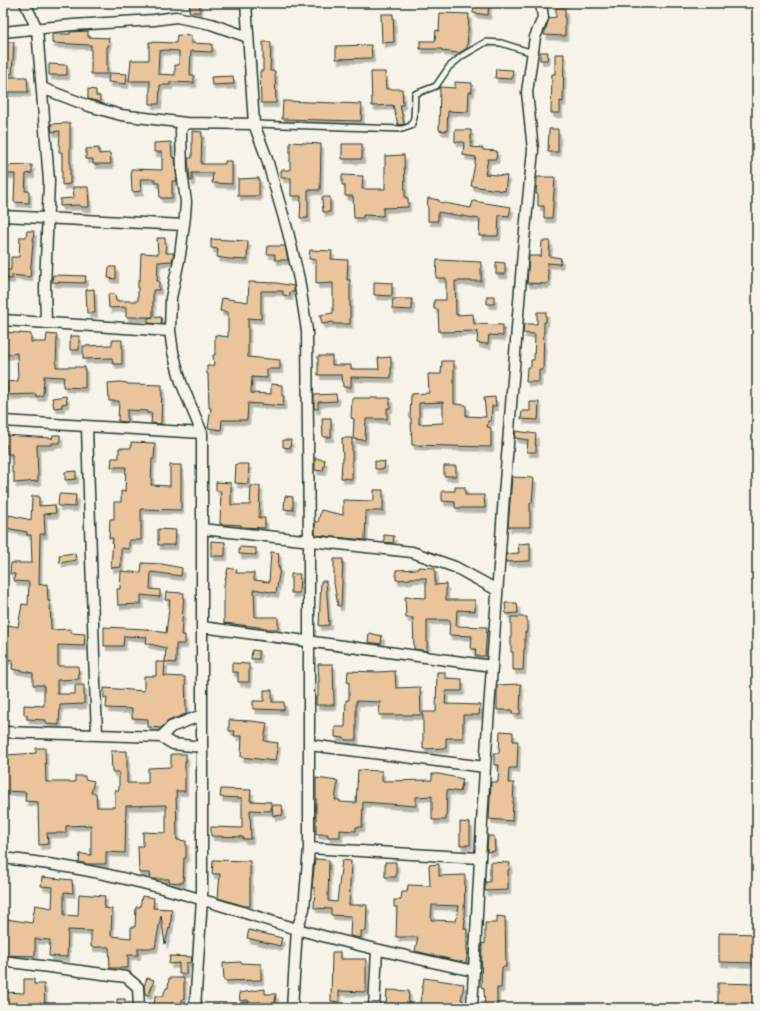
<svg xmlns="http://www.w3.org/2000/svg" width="760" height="1011" viewBox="0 0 760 1011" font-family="Mali,sans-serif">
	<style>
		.building { fill: #ebc49b; stroke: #1f3d34; fill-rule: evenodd; filter: url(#shadow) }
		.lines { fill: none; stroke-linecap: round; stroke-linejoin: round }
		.lane-casing { stroke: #1f3d34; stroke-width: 8 }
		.street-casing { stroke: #1f3d34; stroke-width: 13 }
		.lane { stroke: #f7f3e8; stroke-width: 5 }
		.street { stroke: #f7f3e8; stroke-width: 10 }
	</style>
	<defs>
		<filter id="shadow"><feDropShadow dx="2.5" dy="4.5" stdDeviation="0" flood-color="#0004"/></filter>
	</defs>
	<rect width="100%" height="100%" fill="#f7f3e8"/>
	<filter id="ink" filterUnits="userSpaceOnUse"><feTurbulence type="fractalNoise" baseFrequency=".025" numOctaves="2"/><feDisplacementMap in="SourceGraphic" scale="8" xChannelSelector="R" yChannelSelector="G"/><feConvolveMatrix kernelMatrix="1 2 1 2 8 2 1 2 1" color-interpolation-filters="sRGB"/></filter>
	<g filter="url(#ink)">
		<path class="building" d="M190 3H200V12H189Z
			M474 3H489L488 15 473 13Z
			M556 8H565V36L544 35 549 18 556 17Z
			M440 13 469 14 467 48 459 53 442 51V49H420V41H435L436 30 439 31Z
			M381 14H393L394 42 382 43Z
			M88 31V37L109 38 108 47H107V74H91V45L52 43V34H70V32Z
			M177 35 191 36V43L212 44V52L191 51 190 75H194V83L170 82V85H160L159 104H150V81H129L131 60H149V42L176 43ZM165 50 179 51V65H175V75L158 74 159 51Z
			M4 42H14L12 74H3Z
			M263 42H271L270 71H275L276 103H261L260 71H263Z
			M371 45 372 58 336 59V46Z
			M540 52H548L547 60H540Z
			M555 54H564L563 102 560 101V113H551L552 74H555Z
			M49 64 67 65V75H49Z
			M496 69 513 70 512 79 495 78Z
			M371 72H385L386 89H402L403 105H400L404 124 398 125 393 105 372 106Z
			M109 73 127 74 126 84 108 82Z
			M233 76 234 84 212 85 211 77Z
			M5 77H27L28 92H5Z
			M455 82 472 83V92H469L468 112 448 111 447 131 439 130 440 87 455 88Z
			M88 89 96 90V96H100V102L88 99Z
			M283 101 362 104 361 121 282 119Z
			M70 123V184L62 185V152H59L60 131 52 132 51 124Z
			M549 129H558V152H548Z
			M455 130H471V147L483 148V150L497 151 496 159H488L485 174 507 176 505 191 471 186 476 157 463 155 464 142H455Z
			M192 131 202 132 201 164H225V161H232V184L212 183 213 173H192V181H190L188 158H192Z
			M171 142 172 157 175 158 177 181H172V198H160L159 183H155V179H140L141 191 132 192 131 169 162 170V152H154V143Z
			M290 142 321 144 320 190H308V218H300L301 196H291V178H281V170H290Z
			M342 144H362V159H342Z
			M99 148V154L110 153 111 164H93V159H86V149Z
			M404 155 405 198H408V207L383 208V216L363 215V218H354L353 196H345V185H342V175L363 176 362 189H385V156Z
			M32 165V173L26 174 25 191H29V203L14 202 15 174H3V166Z
			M537 177H555L552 218H544V206H538V194H536Z
			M259 178V196H238V179Z
			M73 187H88L89 207H80V205L60 206V199L74 198Z
			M322 197H330V212H323Z
			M428 198 439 200V202L471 208 473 201 511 207 509 216 499 215 498 236H479L480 219 438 212V221H428V207L427 206Z
			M27 231H34L30 277 12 275V279L3 278V270H11V257H19L20 237H26Z
			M157 238H165L166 253H174L172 261 158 262 157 281H159V290H153V317H126V307L109 308 108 294H115L116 301H138V280H140L141 253 158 254Z
			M211 239 248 241 247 260 229 259 217 257 218 249 211 248Z
			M542 241H550L549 256 561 258 560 264 547 263 549 282 545 284 527 283 529 256H541Z
			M268 246H285L288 260H275V254H267Z
			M310 250 332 251 331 259 348 260 347 280H350V324H333V322L322 324 320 315 333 313V283L316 284V260L309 259Z
			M437 260 481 262V281H455L456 315 473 314 474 324 503 325V336L489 335 488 344 477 343 478 331 439 332 438 309H434V300H446V278H436Z
			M496 262 505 263V274H496Z
			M109 267H116V279L108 278Z
			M53 275 86 276 85 283 52 282Z
			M249 282 277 283 294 286V292H290V296L283 295V291H261V319L248 318V357L280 360V369H267V378L252 377 251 393 271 394V384L282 385V396H284L283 406 248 403 247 420H222L221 430 208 428 211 408H209L208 374H207V366H214L213 355H215V335L228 337V312L220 311 222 298 248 302Z
			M374 282 392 283V296L374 295Z
			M94 289 95 313H87L86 290Z
			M487 296H494V304H487Z
			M393 299H412V310L392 309Z
			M537 312H546V322H544L543 370H539V382H526L527 367H531V360H534L535 334 523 333 524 324H537Z
			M161 317 162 324 148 323V318Z
			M4 332 31 334V342H46L47 334 57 335 56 367H85V388L63 387 64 377 44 376 43 395 36 397V394L8 395 7 382 18 381 17 353 5 355Z
			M70 336H79V350H70Z
			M112 340H122V364H113L112 358 83 359V346L112 345Z
			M318 356H332V365H351V369H379L378 358 391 357V378L351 377V387H343L342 375H318Z
			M442 361H454V404L466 405V416L486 417 484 398 495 397 496 406H492L491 421H488L487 427 491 428V447L412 445 411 418H410L411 394 429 393 428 374H441ZM443 402V423L419 424V403Z
			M120 382 127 383V384L162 385 161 424 151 423 152 413H147V411L127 410V422L118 421 119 401H109L108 383Z
			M336 394 337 401 318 402V409H314V395Z
			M66 396 67 403 62 404V407L54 408 52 398Z
			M352 398H390V408H387V419H366L365 440 353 439 354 419 351 418Z
			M530 402H539L538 420 521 419 522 411H530Z
			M322 418H331V437H323Z
			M516 431 536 434 535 445H536V452H527L528 440 515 438Z
			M5 435 52 438V439L53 435H60V443H52V445H37L38 481 14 483V473H12V454H7V445H4Z
			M342 438H352V479L341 478 342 461H343Z
			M283 440H291L290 448 283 447Z
			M131 442 155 443 154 459H152L151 485 170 486V465H181V510L141 509V540H129V549L121 548V567L111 568 113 538H109L110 519H114V502H121V491L125 492 126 467H111L112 458H119V448H131Z
			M315 458 325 460 323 471 315 470Z
			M375 461 385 462 384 469H375Z
			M236 464H249L248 484 235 483Z
			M444 466H456V476H444Z
			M76 471V479L65 480V472Z
			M512 477 534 478 532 503H530V527H508Z
			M216 482 231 483V505H250L251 486H260L259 518H265V528L241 527V525L220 524 221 491H216Z
			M455 487H465V495H484L485 508H455V502L442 501V491H455Z
			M374 490H383V511H366L365 540 315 535V522H318L321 510 343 515V500L374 501Z
			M59 494 76 495 75 507 58 506Z
			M32 496H39V506L55 505 56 513 44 514 45 534H40L39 585 47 584 48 601H50L51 630 71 629V633L85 634 84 646 58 645V666H78L79 679 57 680V694H75V685H84V704L60 705 59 725 46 724V720L27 719V715H24V705L44 706V685H33V673L12 669 13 660 5 659 8 625 18 627 22 604 28 605 29 582 14 581 15 574H10L11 563H32L31 535H27V532L6 528 9 515 31 520Z
			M285 496 293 497V510L284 509Z
			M158 529 176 530 175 545H158Z
			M384 535 394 536 393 543 384 542Z
			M211 541 225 542V556H211Z
			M530 543V561L506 562V554L519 553 518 544Z
			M239 547 256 548V555L239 554Z
			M271 552 279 553 278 568H280L276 593 254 589 255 617H278V629H267V628L224 623V585L228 568 237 570 236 573H254V580L269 582Z
			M75 553 76 560 60 563 59 555Z
			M334 559H343L341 606H338L334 583Z
			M142 563 162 564 182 568 181 576 151 572 150 589 160 590V597L141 595V604L118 605 117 589H120L121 571 141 573Z
			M418 567 435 568V585L446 584V600H475V611L457 610 456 626 487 627 485 656H475L476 649H471L472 636 449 635 450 620H427V651L414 649 413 618H406L405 597 426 598V578H410V579L396 580V570L418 569Z
			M291 574H300L299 593H291Z
			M321 581H326L329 625 319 626Z
			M166 592 184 593 181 635H185V644H176V663L165 662 166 648 146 643 147 637 124 636 123 646H104V627L146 629 166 633 170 600H165Z
			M505 603H517L518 613 506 614Z
			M511 617H527V632H525V649H524L523 670H513V652H511Z
			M369 633 382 636 381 644 368 642Z
			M252 650 259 651V659H251Z
			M156 662H165L164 676 185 677 186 714 168 721 161 728 148 727V719L132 718V709L106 708 107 698H104V688L144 691V676H156Z
			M232 663 249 664V682H238V672H232Z
			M318 664H333L334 705H316V697H318V682H319Z
			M348 671 378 672 395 671 396 688 420 687 421 715H379L380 702 356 701V740H345V738L335 737V727H345L346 700H349V682H347Z
			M437 672H445V678L462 679V691H446L445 704 480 705 479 715H463V738H446V748L423 749V712H436Z
			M521 684 520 714H512V710H497V685Z
			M264 690H272V702H284V710L253 709V701H264Z
			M229 720 251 721 267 723 264 741 278 743 275 761 241 757 242 736H234L235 731H229Z
			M500 731 513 732V741H518L517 768H509L508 783H514L512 821 489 819 491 782H498L499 765H494V753H499Z
			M36 748H45L46 782H75V776H85V779L94 781 91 793H96L97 807H115V790H119V772H112L111 751H127V783H148V768L171 767V754H186V762H185V791H176L177 840 186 841V858H184L183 883 169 882V879H151L150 873H139L138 846H143V832L166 833V805L126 806 125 853 106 852V864H87L79 862 80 854 91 855V825L66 826V833H47L48 844 39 845 38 802 25 801 26 792 3 791V761H7V755L36 753Z
			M358 770 382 771V781L432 780V774H439L463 779 460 792 447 790 446 820H432V796L416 797V806L363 802 362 827H356V831L340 830V837H328V834H316V778L338 781 335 800H340V802L356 803Z
			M221 789 251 790 250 801 271 802V811L250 810 251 839H243V837L211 836V827L242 828V798L220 797Z
			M272 805H282L283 815 273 816Z
			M460 822 470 823V845H460Z
			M488 836H494L495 851 487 852Z
			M315 859 329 860 328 901 337 902 342 860 351 861 349 905H367L366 931H361V938L350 936 351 916 331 915V909L314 908 315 888H312Z
			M213 860 250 861V906H245L218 898 220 874H212Z
			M385 862H396V877H385Z
			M490 862 510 863 509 870H508V890L485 891V882H490Z
			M439 864V876L465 875 464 918 465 919 464 929H467V951H468L466 963 415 951 418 937H396L397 907H394V900H401L402 892H407L408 885 430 886 429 865ZM432 905 459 906 456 921 431 920Z
			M42 877 72 880 73 893 64 892V915L78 916 79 894 105 896 104 908 112 909 111 936 131 938V927H135L136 907H140L142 896 154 898 153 908 172 909 170 929 169 928 165 944 161 915 155 948H138V955H128V968H110L109 947H91V931L68 930 67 957 49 956 50 940 35 939V956L3 955V938L6 919 32 923 35 905 52 908 53 887 41 886Z
			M497 916 505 917 506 967H502L501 988H497V1008H485L484 988 481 987 482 943 485 944V923H497Z
			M249 930 282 938 280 946 247 938Z
			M719 933 757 934V963L719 962Z
			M332 952H340V959H366V992L339 991V1002L331 1001Z
			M170 956 192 957 191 962 186 963V974H179V963L169 964Z
			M241 962V963L261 964V980L224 981 223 963Z
			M147 978 154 980 149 995 145 994 144 986Z
			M169 978H184V999H182V1008H154L155 996H163L166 988H168Z
			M424 978 464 984 461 1000H463L462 1008H419Z
			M24 979H34V984H44L45 1008H35V1004L19 1003V1008H3V992L24 993Z
			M718 983 757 984V1008H718Z
			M265 989V994H276L274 1008H261V1002H248V1000L240 1001 239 993Z
			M387 990 409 991 408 1008H388V1005H386Z
			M117 999H125V1008H117Z"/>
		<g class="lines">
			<defs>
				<path id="lane" d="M254 124 402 129 411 126 414 118 415 94 436 86 449 67 462 56 486 42 501 43 533 53"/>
				<path id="street" d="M25 3 37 29 49 181 45 288 46 323
					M246 3 254 124 266 156 288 232 299 279 307 331 309 540V848L304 909 297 929 292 1008
					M3 32 73 25 154 20 176 17 211 24 248 37
					M42 88 89 106 121 115 186 123 254 124
					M186 123 181 130 182 172 186 202 185 216 180 255 171 298 170 331 173 352 181 382 202 433V899L195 1008
					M3 216 184 225
					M3 320 170 331
					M3 421 202 433
					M87 427 94 655 97 734
					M202 529 412 552 455 567 497 590
					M202 627 492 666
					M3 732 161 737 173 744 202 747
					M161 737 171 727 202 715
					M309 745 485 767
					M309 848 480 858
					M3 858C47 863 91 870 134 881 190 894 243 913 297 929 356 946 415 958 474 971
					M3 961 126 977 138 987 139 1008
					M374 1008 377 950
					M472 1008 485 767 504 495 523 251 533 150 527 92 535 37 543 18 541 3"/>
			</defs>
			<use href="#lane" class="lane-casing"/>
			<use href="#street" class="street-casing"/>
			<use href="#lane" class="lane"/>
			<use href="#street" class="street"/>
		</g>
	</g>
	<rect width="760" height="1011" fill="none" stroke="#f7f3e8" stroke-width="16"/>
	<rect x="8" y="8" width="744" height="995" fill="none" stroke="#1f3d34" stroke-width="1.5" filter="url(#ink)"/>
</svg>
